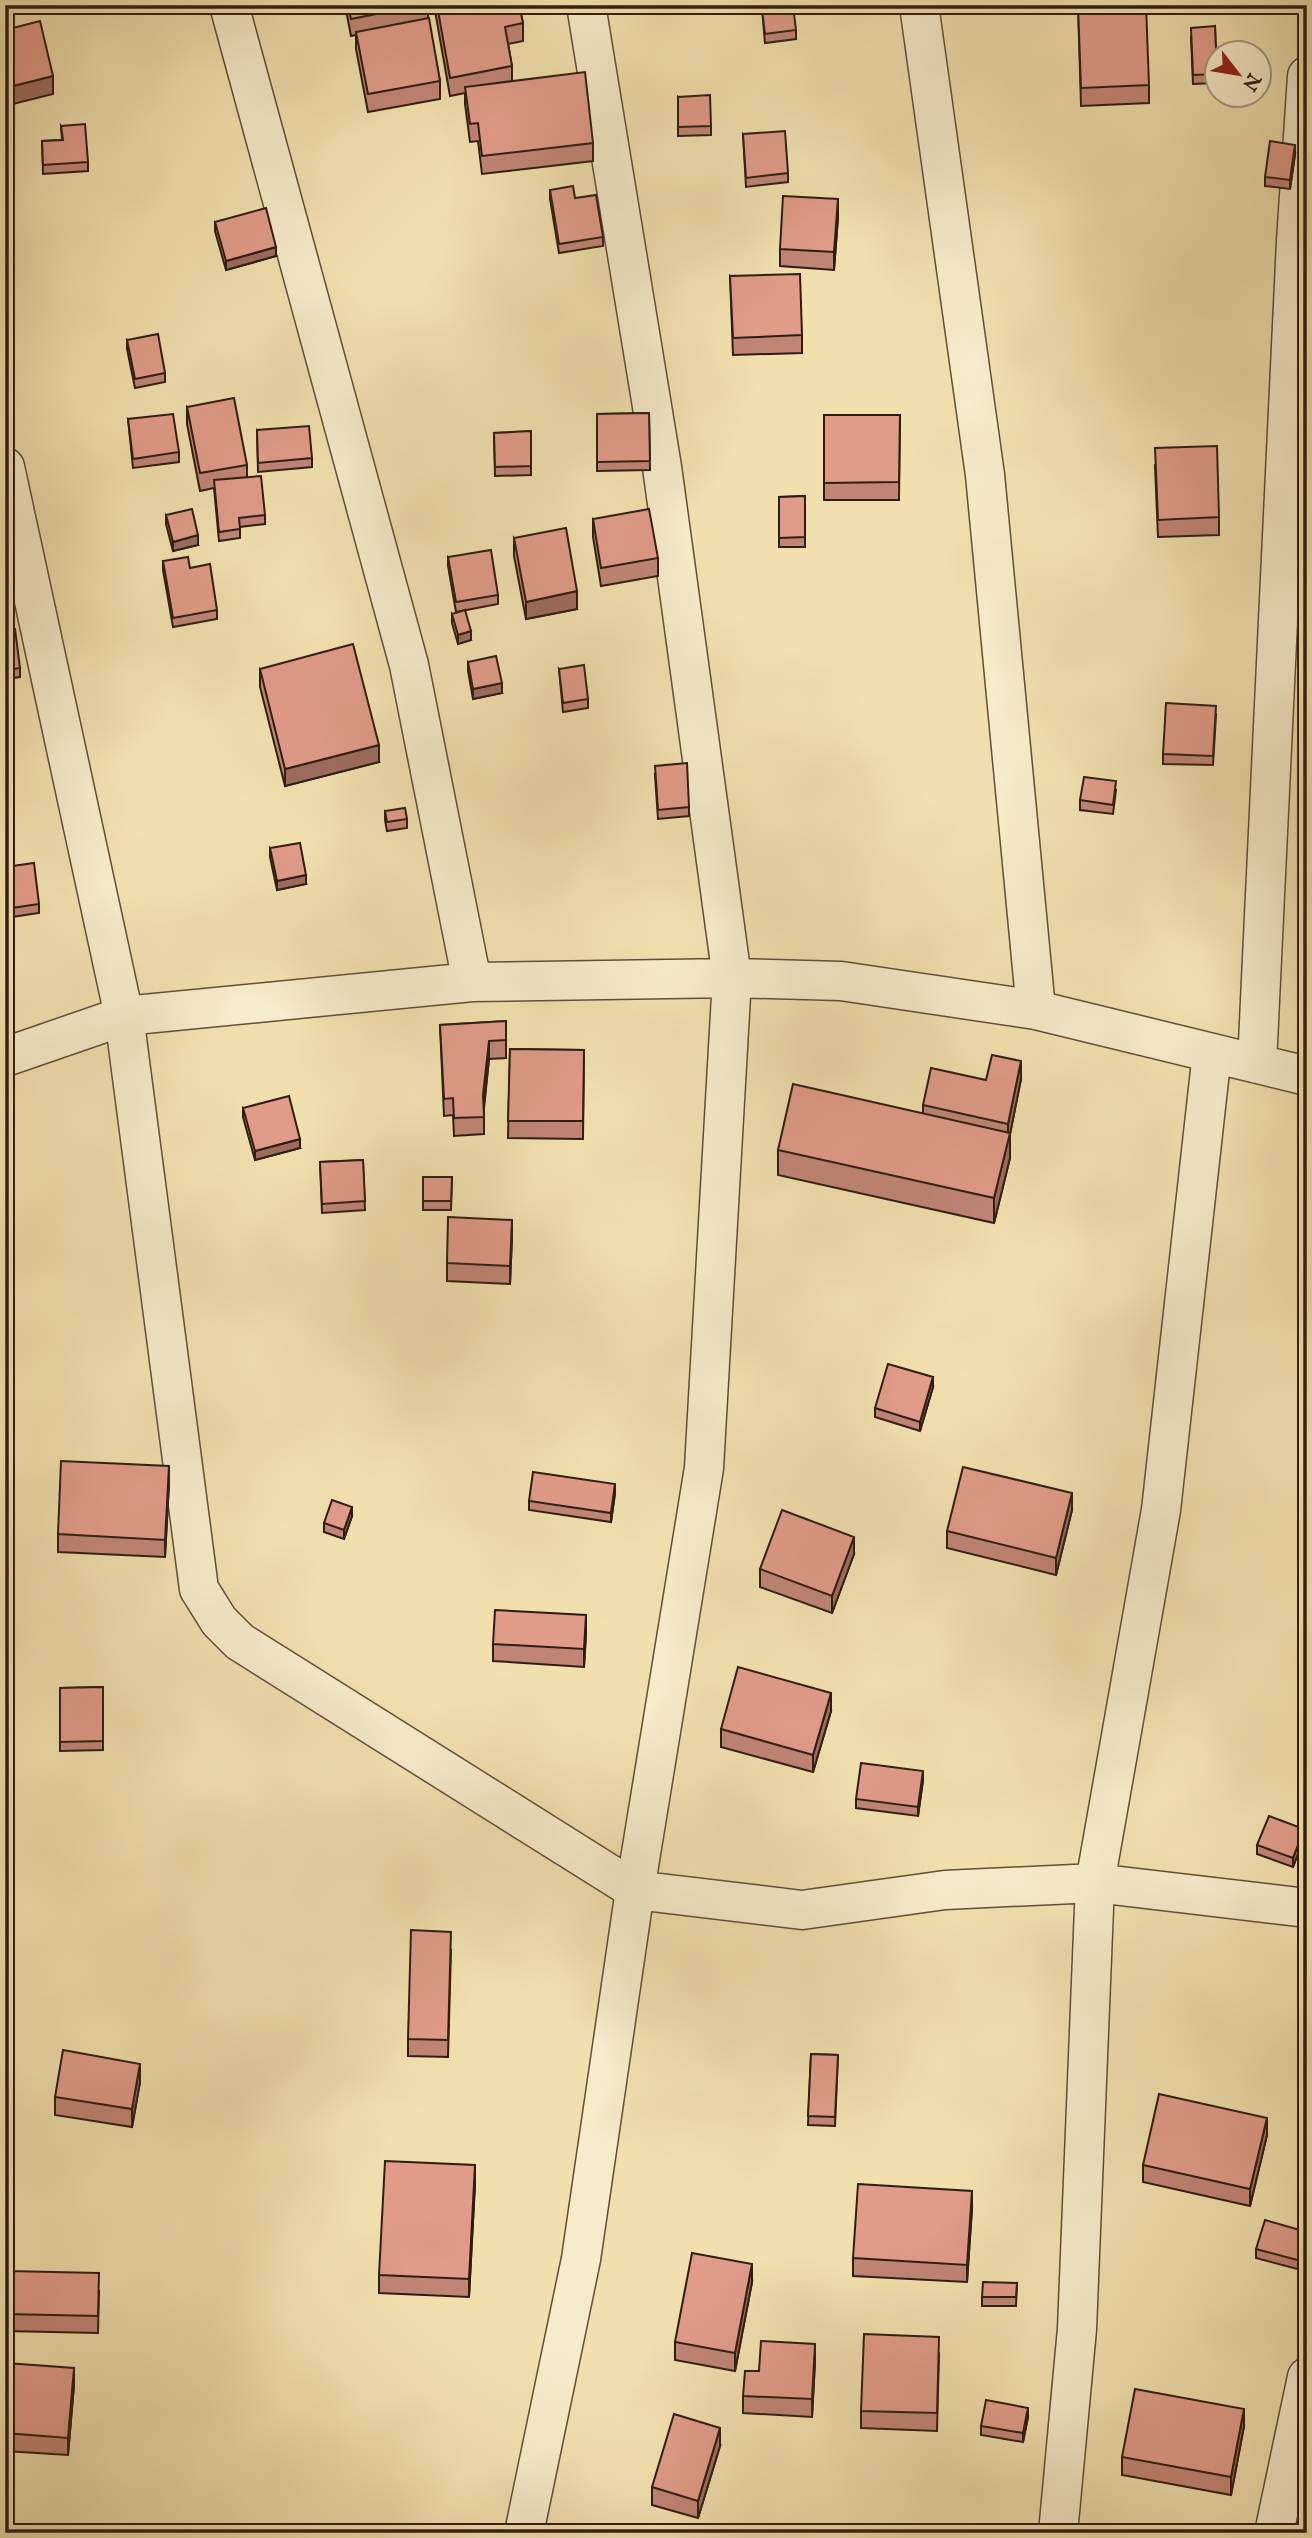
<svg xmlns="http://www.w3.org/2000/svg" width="1312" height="2538" viewBox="0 0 1312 2538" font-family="'IM FELL English',serif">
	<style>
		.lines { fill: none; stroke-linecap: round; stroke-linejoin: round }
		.minor-casing { stroke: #604e39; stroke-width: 41 }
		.minor { stroke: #f6ebca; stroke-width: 38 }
		.wall { fill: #c18576; stroke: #2f1d12; stroke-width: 2 }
		.shaded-wall { fill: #9d6c60; stroke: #2f1d12; stroke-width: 2 }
		.building { fill: #e09b89; stroke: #2f1d12; stroke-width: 2 }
	</style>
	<rect width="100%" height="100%" fill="#f1e0ae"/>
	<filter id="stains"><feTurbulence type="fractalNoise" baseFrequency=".00286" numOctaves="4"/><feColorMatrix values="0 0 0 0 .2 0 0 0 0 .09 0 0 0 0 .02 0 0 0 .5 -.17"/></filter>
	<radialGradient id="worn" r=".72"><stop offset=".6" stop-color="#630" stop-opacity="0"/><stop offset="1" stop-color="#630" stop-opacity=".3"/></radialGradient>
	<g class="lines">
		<defs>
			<path id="minor" d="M229 5 409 665 472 982
				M919 5 985 475 1036 1010
				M5 467 124 1016 199 1589 219 1621 240 1642 635 1890 802 1910 945 1890 1095 1883 1307 1908
				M5 1057 124 1016 472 982 732 978 841 981 1036 1010 1307 1076
				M1257 1064 1296 241 1307 76
				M524 2533 581 2259 635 1890 704 1468 732 978 662 467 586 5
				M1058 2533 1077 2329 1095 1883 1161 1510 1212 1053
				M1274 2533 1307 2377"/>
		</defs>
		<use href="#minor" class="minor-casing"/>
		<use href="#minor" class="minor"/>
	</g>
	<path class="wall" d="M345 5H428V18L440 81V99L368 112 356 49V35L351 36Z
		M434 5H519L523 23V41L508 44 512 66V81L593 143V161L482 174 478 141 470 142 465 104V93L450 96Z
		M1078 5 1149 85V103L1081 106Z
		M762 9 796 30V39L765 43Z
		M1215 26 1217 83 1193 84 1191 37Z
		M678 97 711 126V135L678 136Z
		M61 126 88 162V171L43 174 42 141 62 140Z
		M743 134 788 173V182L746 187Z
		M1295 154 1290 189 1265 186V177Z
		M550 190 575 198 603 237V246L559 253 550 199Z
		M838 217 834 270 780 266V249Z
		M215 222 276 256 226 270 215 231Z
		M730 276 802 335V353L733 355Z
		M127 340 165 373V382L135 388 127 349Z
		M187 407 247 465V477L265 515V524L240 527V538L219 541 214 488 200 491 187 424Z
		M649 413 650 470 597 471V414Z
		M824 415H900L899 500H824Z
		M128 419 179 452V462L133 468Z
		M257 430 312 458V467L258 472Z
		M531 431V475L495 476 494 433Z
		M1155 466 1219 517V535L1158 537Z
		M805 496V547H779V497Z
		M166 515 198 545 173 551 166 524Z
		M593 519 658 558V576L601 586 593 537Z
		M514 538 577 609 526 619 514 556Z
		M448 557 498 595V604L456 612 448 566Z
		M163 561 190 568 217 610V619L173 627 163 570Z
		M452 614 471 640 458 644 452 623Z
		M5 630 20 668V677L5 679Z
		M468 662 502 693 473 699 468 671Z
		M260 669 379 762 285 786 260 687Z
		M559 669 588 699V708L563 712Z
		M1216 715 1213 765 1163 764V754Z
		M655 775 689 807V816L658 819Z
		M1116 790 1113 814 1080 810V800Z
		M385 811 407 819V828L387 831 385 820Z
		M270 848 306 884 277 890 270 857Z
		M5 867 39 904V913L5 918Z
		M506 1021V1058L489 1059 484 1109V1134L454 1136 453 1115 444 1116 440 1025Z
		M510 1049 584 1050 583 1139 508 1138Z
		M1021 1079 1010 1134V1158L994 1223 778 1175V1150L923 1113V1105L986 1080Z
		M243 1108 300 1148 255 1160 243 1117Z
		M363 1160 365 1210 322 1213 320 1162Z
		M423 1177H452L451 1210H423Z
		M512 1237 510 1284 447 1281V1263Z
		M933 1387 920 1431 875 1417V1408Z
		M169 1483 165 1557 58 1552V1534Z
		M615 1493 611 1522 529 1510V1501Z
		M1072 1510 1056 1575 947 1548V1531Z
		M352 1516 344 1539 324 1532V1523Z
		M854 1554 832 1613 760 1587V1569Z
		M586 1633 584 1667 493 1661V1644Z
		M103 1687V1750L60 1751V1688Z
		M831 1711 813 1772 721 1747V1729Z
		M923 1780 918 1816 856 1808V1799Z
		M1304 1838 1293 1867 1257 1854V1845Z
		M451 1949 448 2057 408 2056V2039Z
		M811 2054 838 2055 835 2126 808 2125Z
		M140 2082 132 2127 55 2115V2097Z
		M1267 2135 1250 2206 1143 2182V2165Z
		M475 2183 469 2297 379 2293V2275Z
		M972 2208 967 2282 853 2276V2258Z
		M1307 2232 1305 2271 1256 2258V2249Z
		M752 2282 735 2371 675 2360V2342Z
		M1017 2283 1016 2306H982V2297Z
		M99 2291 98 2333 6 2331V2314Z
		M939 2354 937 2431 861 2428V2411Z
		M815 2362 812 2417 743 2413V2396L759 2371Z
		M6 2363 74 2385 68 2455 5 2451Z
		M1028 2417 1023 2442 981 2435V2426Z
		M1244 2426 1231 2495 1122 2475V2457Z
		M720 2446 698 2518 652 2505V2487Z"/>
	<path class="shaded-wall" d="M53 76V94L5 106V88Z
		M1295 145V154L1290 189V180Z
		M838 199V217L834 270V252Z
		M276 247V256L226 270V261Z
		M198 535V545L173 551V542Z
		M577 591V609L526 619V602Z
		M471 631V640L458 644V635Z
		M502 683V693L473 699V689Z
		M379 745V762L285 786V769Z
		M306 875V884L277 890V881Z
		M489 1041V1059L483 1113V1095Z
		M1021 1061V1079L1010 1134V1158L994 1223V1198L1008 1140V1124Z
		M300 1139V1148L255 1160V1151Z
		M512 1220V1237L510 1284V1266Z
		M933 1377V1387L920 1431V1422Z
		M169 1466V1483L165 1557V1540Z
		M615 1484V1493L611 1522V1513Z
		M1072 1493V1510L1056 1575V1558Z
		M352 1507V1516L344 1539V1530Z
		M854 1537V1554L832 1613V1596Z
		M586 1615V1633L584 1667V1649Z
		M831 1693V1711L813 1772V1755Z
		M923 1771V1780L918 1816V1807Z
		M1304 1829V1838L1293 1867V1858Z
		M140 2064V2082L132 2127V2109Z
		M1267 2118V2135L1250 2206V2189Z
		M475 2165V2183L469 2297V2279Z
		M972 2191V2208L967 2282V2265Z
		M752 2264V2282L735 2371V2353Z
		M815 2344V2362L812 2417V2399Z
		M74 2368V2385L68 2455V2438Z
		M1028 2408V2417L1023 2442V2433Z
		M1244 2409V2426L1231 2495V2477Z
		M720 2428V2446L698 2518V2501Z"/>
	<path class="building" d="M348 5H421L351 19Z
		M437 5H519L523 23 505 27 512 66 450 78Z
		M1078 5H1146L1149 85 1081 88Z
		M793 6 796 30 765 34 762 9Z
		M429 18 440 81 368 94 356 32Z
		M40 21 53 76 5 88V30Z
		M1215 26 1217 74 1193 75 1191 28Z
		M585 72 593 143 482 156 478 123 470 124 465 87Z
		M710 95 711 126 678 127V97Z
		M85 124 88 162 43 165 42 141 63 140 61 126Z
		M785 131 788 173 746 178 743 134Z
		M1270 141 1295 145 1290 180 1265 177Z
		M573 186 575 198 596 195 603 237 559 244 550 190Z
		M783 196 838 199 834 252 780 249Z
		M266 208 276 247 226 261 215 222Z
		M800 274 802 335 733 338 730 276Z
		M158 334 165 373 135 379 127 340Z
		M234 398 247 465 200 473 187 407Z
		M649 413 650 461 597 462V414Z
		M173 414 179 452 133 459 128 419Z
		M824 415H900L899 482 824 483Z
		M309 426 312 458 258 463 257 430Z
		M531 431V466L495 467 494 433Z
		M1217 446 1219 517 1158 520 1155 448Z
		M261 476 265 515 239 518 240 529 219 532 214 480Z
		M805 496V537L779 538V497Z
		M192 509 198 535 173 542 166 515Z
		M649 509 658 558 601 568 593 519Z
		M566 528 577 591 526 602 514 538Z
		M491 550 498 595 456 602 448 557Z
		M188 557 190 568 210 564 217 610 173 618 163 561Z
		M465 610 471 631 458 635 452 614Z
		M15 629 20 668 5 670V630Z
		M353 644 379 745 285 769 260 669Z
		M496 656 502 683 473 689 468 662Z
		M584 665 588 699 563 703 559 669Z
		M1166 703 1216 706 1213 756 1163 754Z
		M687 763 689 807 658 810 655 766Z
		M1084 777 1116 781 1113 805 1080 800Z
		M405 808 407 819 387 822 385 811Z
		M300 843 306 875 277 881 270 848Z
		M34 863 39 904 5 909V867Z
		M506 1021V1040L489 1041 483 1095 484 1117 454 1118 453 1098 444 1099 440 1025Z
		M510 1049 584 1050 583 1121H508Z
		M992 1055 1021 1061 1008 1124 923 1105 931 1068 986 1080Z
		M793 1084 1010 1133 994 1198 778 1150Z
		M289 1096 300 1139 255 1151 243 1108Z
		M363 1160 365 1201 322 1204 320 1162Z
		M423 1177H452L451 1201H423Z
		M448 1217 512 1220 510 1266 447 1263Z
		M888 1364 933 1377 920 1422 875 1408Z
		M61 1461 169 1466 165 1540 58 1534Z
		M963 1467 1072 1493 1056 1558 947 1531Z
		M533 1472 615 1484 611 1513 529 1501Z
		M332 1500 352 1507 344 1530 324 1523Z
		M782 1510 854 1537 832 1596 760 1569Z
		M495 1610 586 1615 584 1649 493 1644Z
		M738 1667 831 1693 813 1755 721 1729Z
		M103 1687V1741L60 1742V1688Z
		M861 1763 923 1771 918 1807 856 1799Z
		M1269 1816 1304 1829 1293 1858 1257 1845Z
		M411 1930 451 1932 448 2040 408 2039Z
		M63 2050 140 2064 132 2109 55 2097Z
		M811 2054 838 2055 835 2117 808 2116Z
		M1159 2094 1267 2118 1250 2189 1143 2165Z
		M385 2161 475 2165 469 2279 379 2275Z
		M858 2184 972 2191 967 2265 853 2258Z
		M1265 2220 1307 2232V2258L1305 2262 1256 2249Z
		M692 2253 752 2264 735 2353 675 2342Z
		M8 2271 99 2273 98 2316 6 2314Z
		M983 2282 1017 2283 1016 2297H982Z
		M864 2334 939 2337 937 2413 861 2411Z
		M761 2341 815 2344 812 2399 743 2396 745 2371H759Z
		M6 2363 74 2368 68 2438 5 2433Z
		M1135 2389 1244 2409 1231 2477 1122 2457Z
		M986 2400 1028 2408 1023 2433 981 2426Z
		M674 2414 720 2428 698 2501 652 2487Z"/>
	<rect width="1312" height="2538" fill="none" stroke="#f1e0ae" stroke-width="28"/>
	<rect x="7" y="7" width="1298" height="2524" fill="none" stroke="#2f1d12" stroke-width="3.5"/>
	<rect x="14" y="14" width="1284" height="2510" fill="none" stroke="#2f1d12" stroke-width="2"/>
	<g transform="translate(1238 74) rotate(121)"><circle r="33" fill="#f6ebca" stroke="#a69980" stroke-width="2"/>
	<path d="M0-5L12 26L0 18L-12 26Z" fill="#8f2418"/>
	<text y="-10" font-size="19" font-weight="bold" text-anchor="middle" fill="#2f1d12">N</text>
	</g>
	<rect width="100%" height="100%" filter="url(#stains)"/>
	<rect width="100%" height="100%" fill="url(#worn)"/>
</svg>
